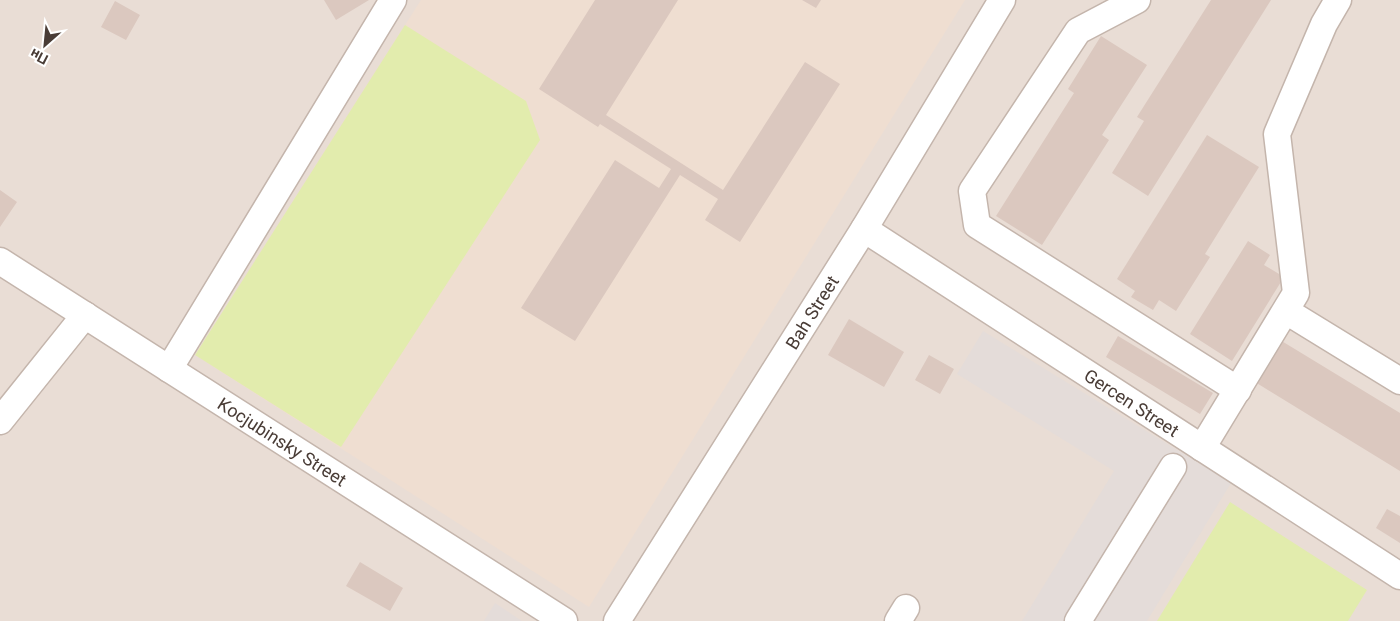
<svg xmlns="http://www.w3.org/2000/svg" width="1400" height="621" viewBox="0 0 1400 621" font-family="Roboto,sans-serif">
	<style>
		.residential { fill: #e9ddd5 }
		.industrial { fill: #e4dcd9 }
		.education { fill: #efded1 }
		.green { fill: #e2ecad }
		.building { fill: #dbc8bf }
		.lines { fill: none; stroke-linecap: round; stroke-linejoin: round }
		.minor-casing { stroke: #c4b5ac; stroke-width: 29 }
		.minor { stroke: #fff; stroke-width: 26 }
		.labels { text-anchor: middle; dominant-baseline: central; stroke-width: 4; stroke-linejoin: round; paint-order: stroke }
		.street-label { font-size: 18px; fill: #493c36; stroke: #fff }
	</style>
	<rect width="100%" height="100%" fill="#f5ede8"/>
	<path class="residential" d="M0 0H1400V621H0Z"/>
	<path class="industrial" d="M983 331 1231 483 1147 621H1022L1114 471 957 374Z
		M495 603 522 621H484Z"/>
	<path class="education" d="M421 0H965L589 607 195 355Z"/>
	<path class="green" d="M405 25 526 101 540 140 341 447 195 355Z
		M1230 502 1367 590 1348 621H1157Z"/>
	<path class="building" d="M324 0H369L336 20Z
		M595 0H678L606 115 723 190 805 62 840 84 740 242 705 220 718 199 680 175 575 341 521 308 615 160 659 188 671 169 600 124 598 127 539 89Z
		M802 0H821L816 8Z
		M1211 0H1271L1148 196 1112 173 1144 121 1137 117Z
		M115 1 140 15 126 40 101 27Z
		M1101 36 1147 65 1102 135 1109 140 1042 245 996 216 1074 93 1068 89Z
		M1207 135 1259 167 1205 254 1210 257 1176 311 1159 300 1153 310 1131 297 1135 291 1117 279Z
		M0 190 17 202 0 227Z
		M1248 241 1270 255 1264 265 1284 277 1232 361 1190 334Z
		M849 319 904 352 884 387 828 355Z
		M1118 336 1213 393 1200 414 1106 357Z
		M1280 340 1400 413V471L1255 382Z
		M929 355 954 369 940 394 915 380Z
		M1387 509 1400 516V543L1376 528Z
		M360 562 403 588 390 611 346 586Z"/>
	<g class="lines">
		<defs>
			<g id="minor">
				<path d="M1137 0 1078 31 972 191 977 225 1238 390"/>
				<path id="s1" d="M864 229 1400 576"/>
				<path id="s2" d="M0 261 564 621"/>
				<path d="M1286 311 1400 381"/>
				<path d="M169 369 393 0"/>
				<path d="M0 421 85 315"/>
				<path d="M1202 448 1296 293 1277 134 1324 24 1338 0"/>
				<path id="s3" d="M617 621 864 229 1002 0"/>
				<path d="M898 621 906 608"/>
				<path d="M1078 621 1173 467"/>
			</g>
		</defs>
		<use href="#minor" class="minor-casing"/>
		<use href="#minor" class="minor"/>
	</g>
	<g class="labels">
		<g class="street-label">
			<text stroke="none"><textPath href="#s3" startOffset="365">Bah Street</textPath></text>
			<text stroke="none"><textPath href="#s1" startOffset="319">Gercen Street</textPath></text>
			<text stroke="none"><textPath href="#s2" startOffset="335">Kocjubinsky Street</textPath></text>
		</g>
	</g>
	<g transform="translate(45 45) rotate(207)" stroke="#ffffff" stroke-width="4" paint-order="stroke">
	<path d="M0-4L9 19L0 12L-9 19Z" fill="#493c36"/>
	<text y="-8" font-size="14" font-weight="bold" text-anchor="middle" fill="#493c36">Пн</text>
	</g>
</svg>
